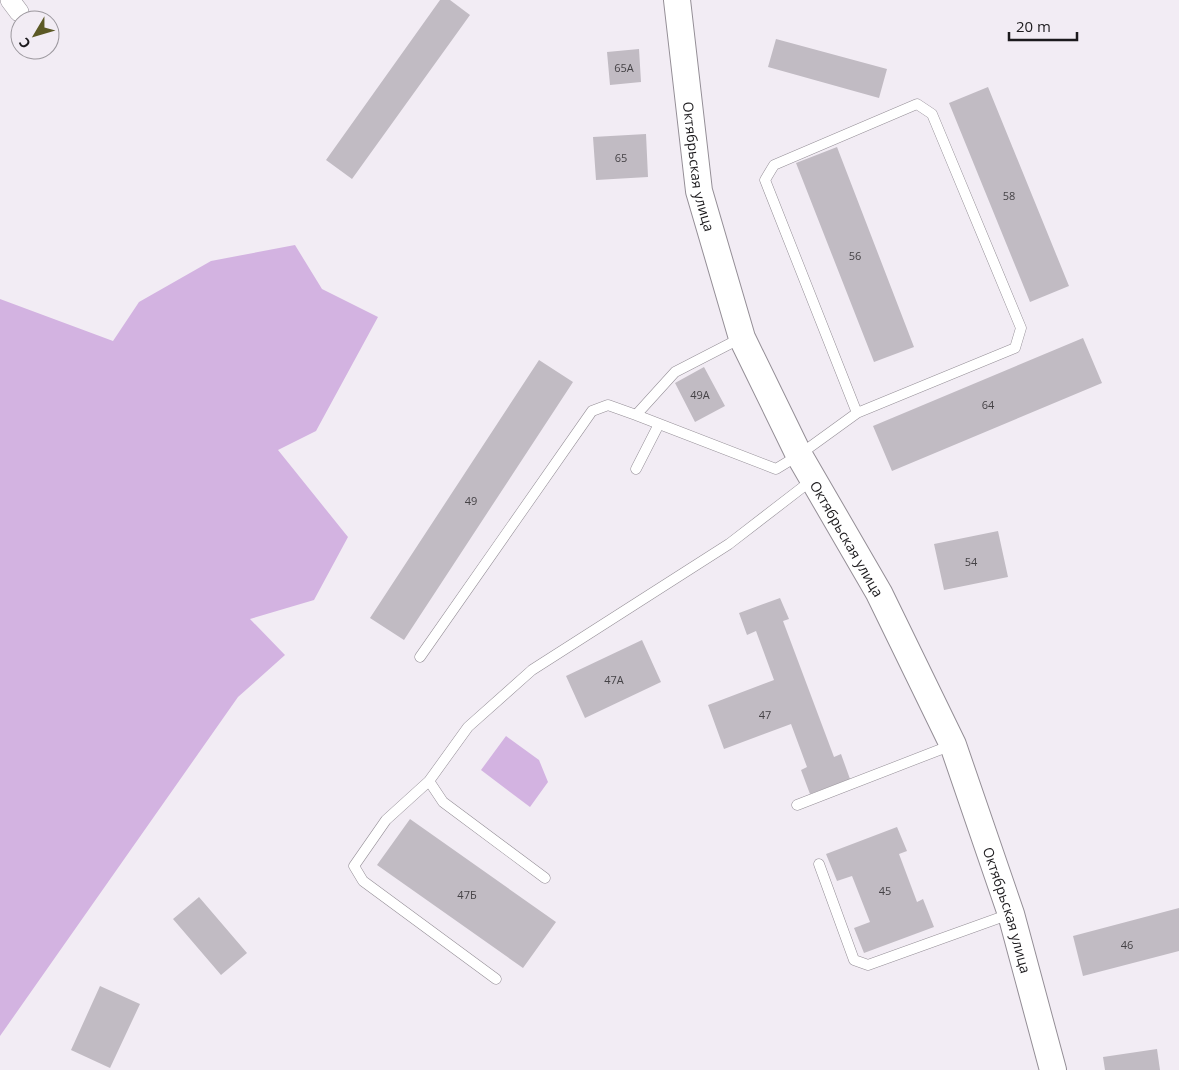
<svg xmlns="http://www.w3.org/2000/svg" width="1179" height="1070" viewBox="0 0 1179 1070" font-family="'Open Sans',sans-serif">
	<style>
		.green { fill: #d3b3e1 }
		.building { fill: #c1bbc3 }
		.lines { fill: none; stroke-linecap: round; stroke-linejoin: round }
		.lane-casing { stroke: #948e96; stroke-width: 11 }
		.street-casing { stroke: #948e96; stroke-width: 20 }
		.secondary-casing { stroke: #948e96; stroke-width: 28 }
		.lane { stroke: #fff; stroke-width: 10 }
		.street { stroke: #fff; stroke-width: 19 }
		.secondary { stroke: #fff; stroke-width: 26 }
		.labels { text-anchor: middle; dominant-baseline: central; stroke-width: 4.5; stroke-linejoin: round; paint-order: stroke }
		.number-label { font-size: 11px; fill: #454246 }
		.street-label { font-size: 14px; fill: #1c1a1d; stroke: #f2ecf4 }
	</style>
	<rect width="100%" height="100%" fill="#f2ecf4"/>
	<path class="green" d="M295 245 322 289 378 317 316 431 278 450 348 537 314 600 250 619 285 655 238 697 0 1036V299L113 341 139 302 211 261Z
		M506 736 539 760 548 782 530 807 481 770Z"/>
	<path class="building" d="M440 0H450L470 15 352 179 326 160Z
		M776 39 887 69 879 98 768 67Z
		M639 49 641 82 610 85 607 52Z
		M988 87 1069 286 1030 302 949 103Z
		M646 134 648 177 596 180 593 137Z
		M837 147 914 347 874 362 796 163Z
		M1083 338 1102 383 892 471 873 426Z
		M539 360 573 382 404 640 370 618Z
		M704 367 725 406 695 422 675 383Z
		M998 531 1008 577 944 590 934 544Z
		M780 598 789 619 783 621 834 757 841 754 850 779 810 794 801 770 807 767 791 724 724 749 708 705 774 680 756 631 747 635 739 613Z
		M642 640 661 682 585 718 566 676Z
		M410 819 556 922 523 968 377 865Z
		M897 827 907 851 899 854 917 902 923 899 934 927 864 953 854 928 870 922 852 876 837 881 826 854Z
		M199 897 247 953 221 975 173 919Z
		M1179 908V951L1083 976 1073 936Z
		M100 986 140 1004 110 1068 71 1050Z
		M1157 1049 1160 1070H1105L1103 1057Z"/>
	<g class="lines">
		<defs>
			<path id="lane" d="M636 415 776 469 799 455 857 413 1015 348 1021 328 932 114 917 104 774 165 765 180 857 413
				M636 469 659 424
				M420 657 592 411 608 405 636 415 675 372 741 338
				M429 781 443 802 545 878
				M797 805 952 745
				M819 864 854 960 868 965 1010 914
				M496 979 363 881 354 866 386 820 429 781 468 727 532 670 729 544 812 480"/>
			<path id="street" d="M10 0 19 12"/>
			<g id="secondary">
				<path id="s1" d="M677 0 699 191 742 338 799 455 879 593 953 745 1011 914 1053 1070"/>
			</g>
		</defs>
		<use href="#lane" class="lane-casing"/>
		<use href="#street" class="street-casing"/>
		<use href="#secondary" class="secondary-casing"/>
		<use href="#lane" class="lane"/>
		<use href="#street" class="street"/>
		<use href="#secondary" class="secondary"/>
	</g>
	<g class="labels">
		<g class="number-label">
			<text x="624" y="67">65А</text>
			<text x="621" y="157">65</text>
			<text x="1009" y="195">58</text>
			<text x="855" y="255">56</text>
			<text x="700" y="394">49А</text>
			<text x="988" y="404">64</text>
			<text x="471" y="500">49</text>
			<text x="971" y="561">54</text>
			<text x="614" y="679">47А</text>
			<text x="765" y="714">47</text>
			<text x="885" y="890">45</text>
			<text x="467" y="894">47Б</text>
			<text x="1127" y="944">46</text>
		</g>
		<g class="street-label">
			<text stroke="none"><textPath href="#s1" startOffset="168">Октябрьская улица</textPath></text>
			<text stroke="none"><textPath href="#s1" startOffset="572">Октябрьская улица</textPath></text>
			<text stroke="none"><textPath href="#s1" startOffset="978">Октябрьская улица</textPath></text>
		</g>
	</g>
	<g transform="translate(35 35) rotate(232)"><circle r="24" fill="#f2ecf4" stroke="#9c989e"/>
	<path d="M0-4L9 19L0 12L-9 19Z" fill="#5c5925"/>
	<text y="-8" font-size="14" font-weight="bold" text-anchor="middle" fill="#1c1a1d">С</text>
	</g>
	<path d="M1009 32v8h68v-8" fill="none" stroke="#1c1a1d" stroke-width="2.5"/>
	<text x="1016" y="32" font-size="15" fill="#1c1a1d" stroke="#f2ecf4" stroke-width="4" paint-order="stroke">20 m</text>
</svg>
